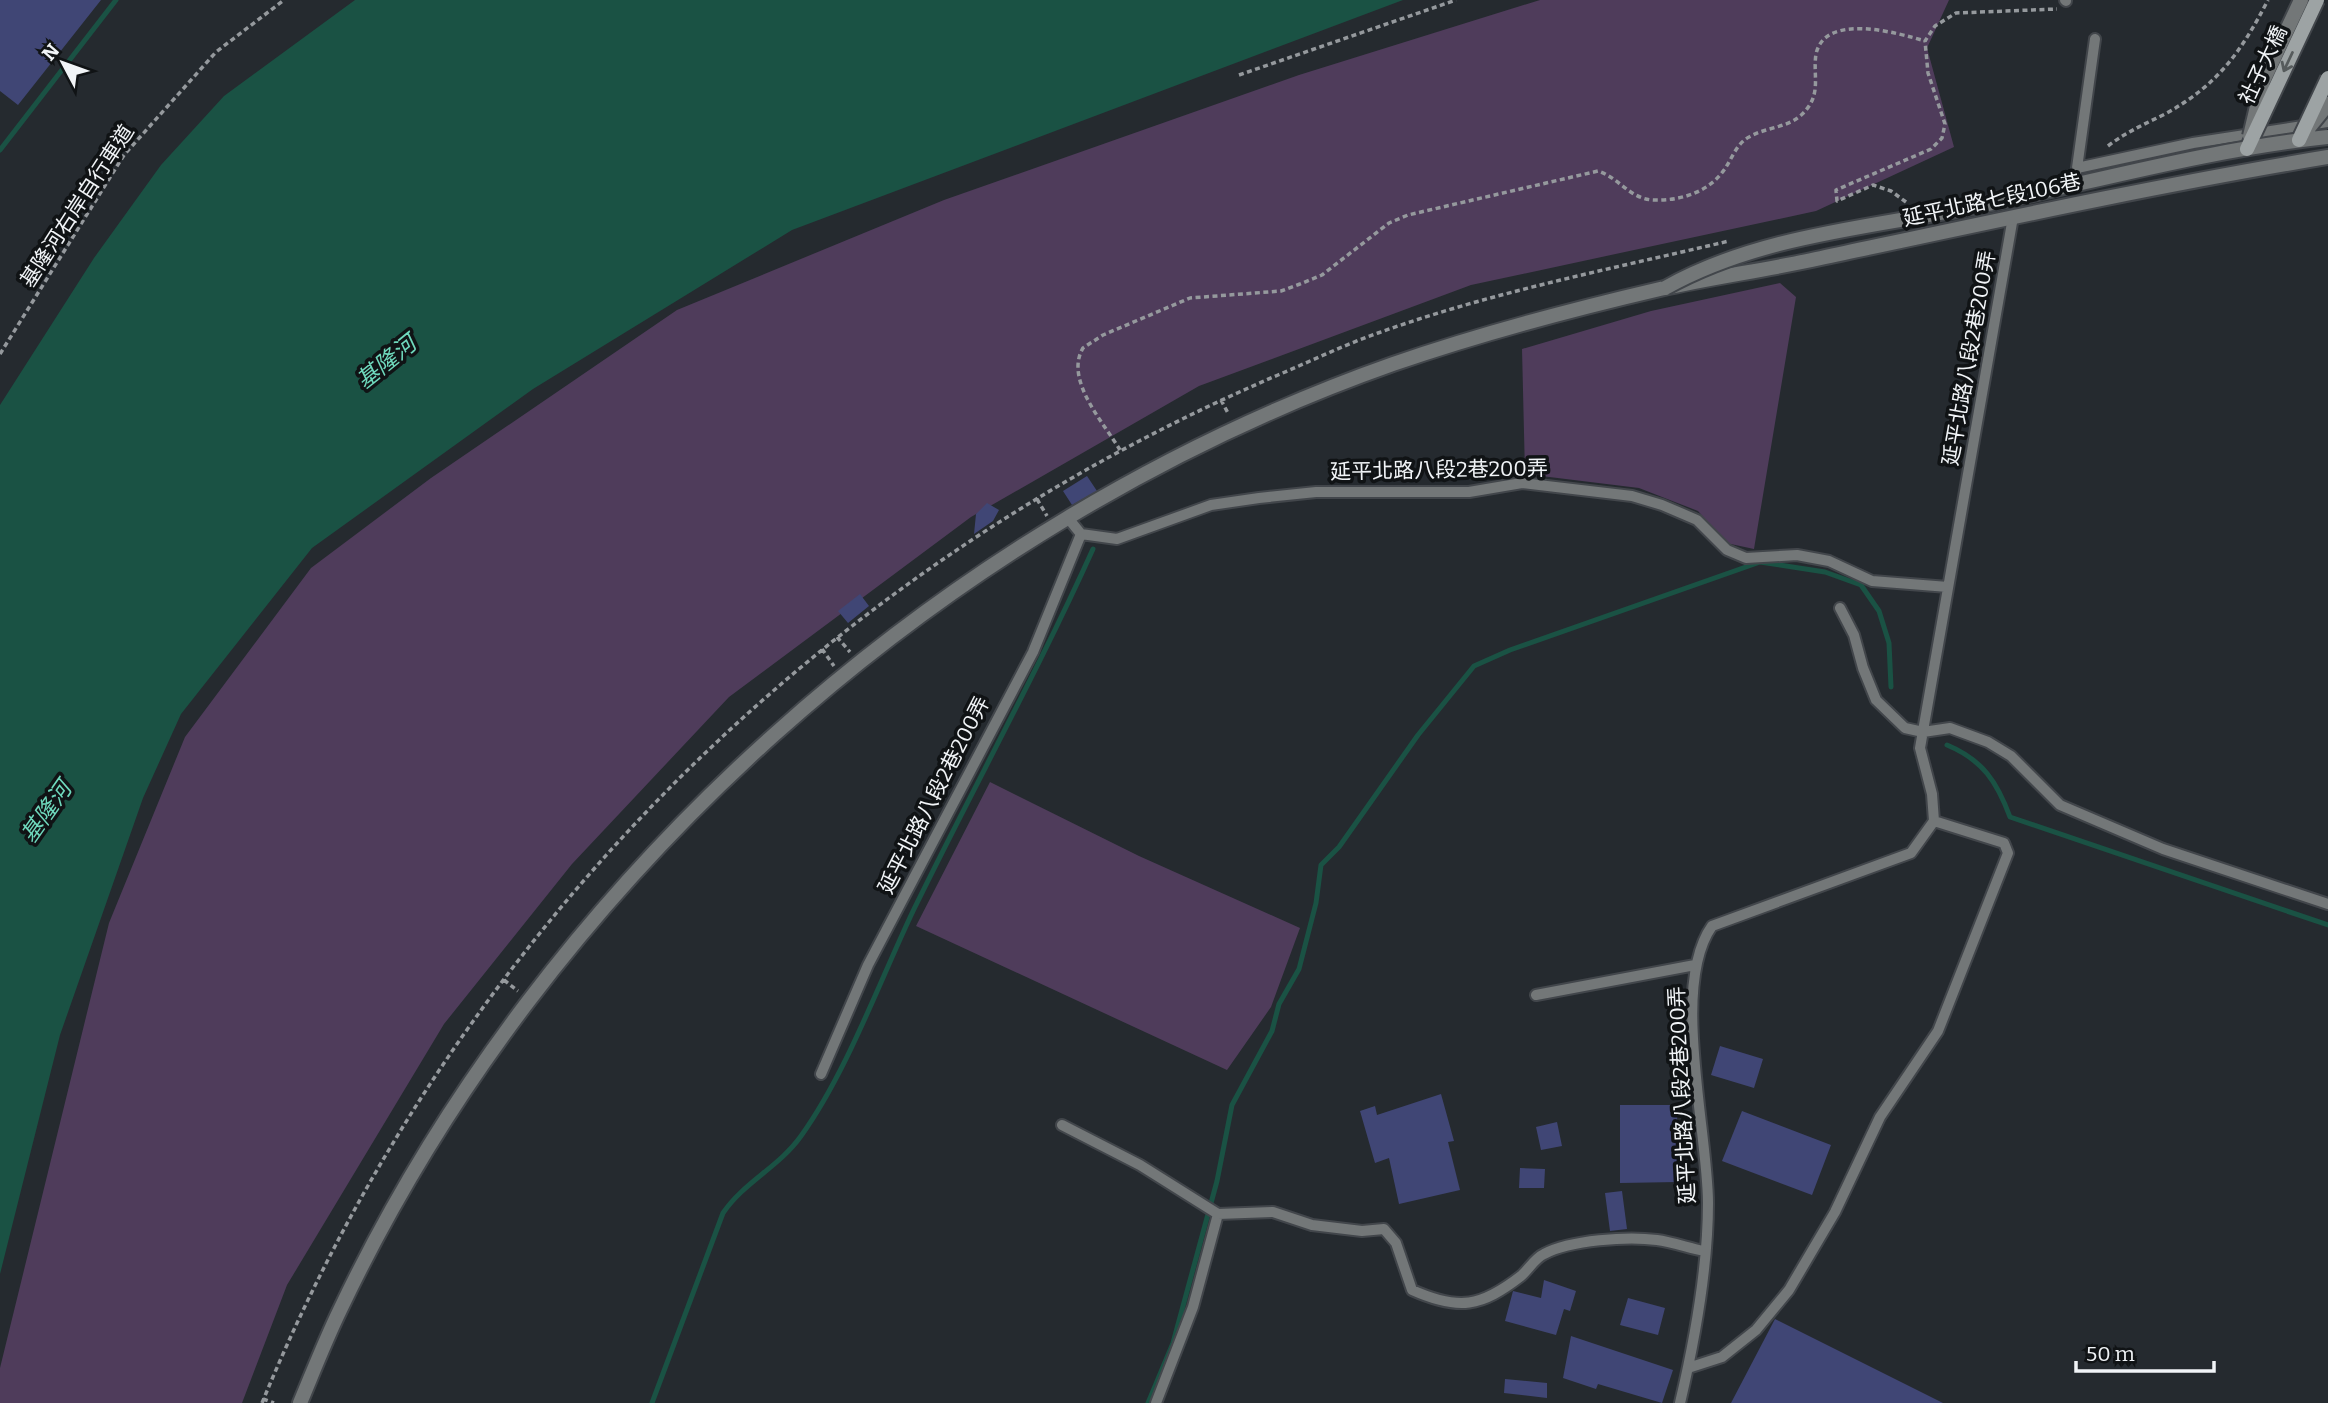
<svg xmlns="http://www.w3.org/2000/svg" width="2328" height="1403" viewBox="0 0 2328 1403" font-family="Bitter,'Noto Sans TC',serif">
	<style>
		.green { fill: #4f3c5b }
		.water { fill: #1a5244 }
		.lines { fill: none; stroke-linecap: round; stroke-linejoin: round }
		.stream { stroke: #1a5244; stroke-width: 5 }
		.building { fill: #404675 }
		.lane-casing { stroke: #42464b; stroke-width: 14 }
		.street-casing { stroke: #42464b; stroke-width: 18 }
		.path { stroke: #95999d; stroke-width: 3.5; stroke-dasharray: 5 3.5; stroke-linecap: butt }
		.lane { stroke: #737778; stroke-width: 10 }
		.street { stroke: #737778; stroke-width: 14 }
		.street-bridge-casing { stroke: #42464b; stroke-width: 18; stroke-linecap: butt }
		.secondary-bridge-casing { stroke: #42464b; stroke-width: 18; stroke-linecap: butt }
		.street-bridge { stroke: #737778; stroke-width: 14 }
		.secondary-bridge { stroke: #9da3a4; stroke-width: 14 }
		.oneway { stroke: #565b5c }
		.labels { text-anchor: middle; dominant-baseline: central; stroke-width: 7; stroke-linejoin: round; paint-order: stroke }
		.street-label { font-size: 21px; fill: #f1f4f7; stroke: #101315 }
		.water-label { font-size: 23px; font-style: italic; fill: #6fd9bd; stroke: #101315 }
	</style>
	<rect width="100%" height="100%" fill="#252a2f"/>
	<path class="green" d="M1540 0H1949L1927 48 1954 147 1816 211 1471 285 1199 386 971 517 729 697 572 864 444 1024 287 1285 242 1403H0V1368L109 923 185 737 311 568 431 478 677 310 944 200 1299 75Z
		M1780 283 1796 297 1754 549 1726 543 1698 511 1639 488 1525 474 1522 349 1651 311Z
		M990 782 1139 856 1300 928 1271 1007 1227 1070 916 926Z"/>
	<path class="water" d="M355 0H1403L792 230 533 389 312 548 181 714 143 798 60 1035 0 1274V405L94 258 161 165 224 96Z"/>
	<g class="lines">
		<path class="stream" d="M0 150 116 0
			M1947 745C1983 760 1997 782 2010 817L2328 925
			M652 1403 723 1213C744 1182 779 1167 801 1136 847 1072 880 980 914 909 973 788 1038 671 1093 549
			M1148 1403 1173 1343 1217 1181 1232 1105 1272 1031 1279 1004 1299 969 1316 903 1321 865 1339 847 1418 735 1474 666 1510 650 1760 562 1825 572 1861 585 1879 611 1889 643 1891 687"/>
	</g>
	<path class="building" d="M0 0H101L18 105 0 91Z
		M1087 476 1097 491 1072 505 1063 491Z
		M987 503 999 510 993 521 974 534 976 514Z
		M860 594 869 606 848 623 838 611Z
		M1720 1046 1763 1059 1754 1088 1711 1075Z
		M1441 1094 1454 1141 1448 1142 1460 1190 1399 1204 1389 1158 1375 1163 1360 1111 1375 1106 1377 1115Z
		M1620 1105H1677L1678 1182 1620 1183Z
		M1742 1111 1831 1145 1812 1195 1722 1161Z
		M1557 1122 1562 1146 1541 1150 1536 1127Z
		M1520 1168 1545 1169 1544 1188H1519Z
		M1622 1191 1627 1229 1610 1231 1605 1193Z
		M1544 1280 1576 1291 1570 1311 1564 1309 1556 1335 1505 1321 1513 1291 1541 1298Z
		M1628 1298 1665 1308 1658 1335 1620 1325Z
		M1775 1319 1943 1403H1731Z
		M1571 1336 1673 1370 1662 1403 1598 1384 1596 1389 1563 1378Z
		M1505 1379 1547 1383V1398L1504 1393Z"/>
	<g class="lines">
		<defs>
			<path id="lane" d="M2065 0 2066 1
				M2077 168 2193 143 2328 122
				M2064 184 2074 181 2077 168 2095 39
				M1068 518 1081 534 1117 539 1211 505 1259 498 1316 492H1469L1522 483 1632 496 1662 505 1697 520 1727 550 1746 558 1797 555 1829 561 1872 581 1948 587
				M1840 608 1854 635 1863 668 1876 700 1905 728 1923 732 1950 728 1988 742 2011 756 2060 805 2163 849 2328 904
				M1536 995 1695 965
				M821 1074 868 965 1033 652 1081 534
				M1062 1125 1140 1165 1218 1214
				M1218 1214 1273 1212 1312 1225 1362 1231 1384 1229 1396 1243 1412 1290C1459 1311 1481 1307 1521 1276 1529 1269 1535 1258 1544 1254 1570 1240 1628 1236 1657 1240 1672 1242 1689 1248 1704 1251
				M1688 1368 1722 1357 1756 1330 1789 1290 1835 1212 1880 1117 1938 1031 2008 853 2004 843 1934 821
				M1156 1403 1193 1307 1218 1214
				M1680 1403C1695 1339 1708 1270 1708 1203 1708 1131 1670 985 1712 926L1911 853 1934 821 1932 794 1920 748 2013 217"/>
			<path id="street" d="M300 1403C313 1372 325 1341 340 1310 545 878 942 523 1393 364 1480 334 1570 310 1660 289 1713 277 1767 270 1821 258 1990 222 2158 185 2328 157"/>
		</defs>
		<use href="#lane" class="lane-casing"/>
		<use href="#street" class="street-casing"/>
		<path class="path" d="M1239 75 1456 0
			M2108 146C2126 132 2145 124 2165 114 2218 85 2241 52 2268 0
			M1906 202 1891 191 1873 185 1837 201 1836 190 1931 149 1942 138 1945 124 1928 73 1925 41 1935 26 1956 13 2057 9
			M0 354 124 155 216 52 284 0
			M1221 400 1229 415
			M1120 450C1104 423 1064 380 1083 348L1103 335 1190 298 1281 291 1300 284 1322 275 1389 223 1408 215 1598 171C1618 177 1630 199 1653 200 1679 201 1708 193 1724 170 1732 159 1736 144 1749 137 1770 125 1794 129 1809 106 1820 90 1813 72 1816 54 1825 12 1898 33 1925 41
			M1037 499 1047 516
			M837 637 850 652
			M822 649 834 666
			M504 980 518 991
			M263 1399 274 1403
			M262 1403C453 939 817 572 1278 375 1311 361 1344 345 1378 333 1492 292 1611 269 1729 241"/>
		<use href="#lane" class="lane"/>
		<use href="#street" class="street"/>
		<defs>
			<path id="street-bridge" d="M2306 131 2328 104
				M2250 136 2263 81 2301 0
				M1665 288C1761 234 1877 227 1983 205 2097 181 2212 149 2328 137"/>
			<path id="secondary-bridge" d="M2299 140 2328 78
				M2247 149 2317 0"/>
		</defs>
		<use href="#street-bridge" class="street-bridge-casing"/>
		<use href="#secondary-bridge" class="secondary-bridge-casing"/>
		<use href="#street-bridge" class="street-bridge"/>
		<use href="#secondary-bridge" class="secondary-bridge"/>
	</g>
	<defs><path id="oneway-shaft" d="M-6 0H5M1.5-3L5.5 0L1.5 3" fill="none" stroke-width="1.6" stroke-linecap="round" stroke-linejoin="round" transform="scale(1.75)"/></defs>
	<use class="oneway" href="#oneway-shaft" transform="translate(2288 62) rotate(115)"/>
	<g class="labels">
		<g class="street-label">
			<text transform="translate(2263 65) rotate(-65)">社子大橋</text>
			<text transform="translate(1992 200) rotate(-12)">延平北路七段106巷</text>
			<text transform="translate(77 206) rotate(-57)">基隆河右岸自行車道</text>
			<text transform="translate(1969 358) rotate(-80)">延平北路八段2巷200弄</text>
			<text transform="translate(1439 470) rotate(-1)">延平北路八段2巷200弄</text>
			<text transform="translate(934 795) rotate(-63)">延平北路八段2巷200弄</text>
			<text transform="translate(1682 1095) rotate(-93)">延平北路八段2巷200弄</text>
		</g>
		<g class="water-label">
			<text transform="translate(386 362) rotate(-39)">基隆河</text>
			<text transform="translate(46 812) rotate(-55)">基隆河</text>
		</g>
	</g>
	<g transform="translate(63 63) rotate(311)" stroke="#101315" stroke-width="5" paint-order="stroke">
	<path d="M0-5L12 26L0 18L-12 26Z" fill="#f1f4f7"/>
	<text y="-10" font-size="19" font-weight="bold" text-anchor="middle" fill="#f1f4f7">N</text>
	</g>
	<path d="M2076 1361v10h138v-10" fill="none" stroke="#f1f4f7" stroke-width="3.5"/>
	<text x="2086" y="1361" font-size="21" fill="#f1f4f7" stroke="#101315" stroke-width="5" paint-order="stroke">50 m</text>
</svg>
